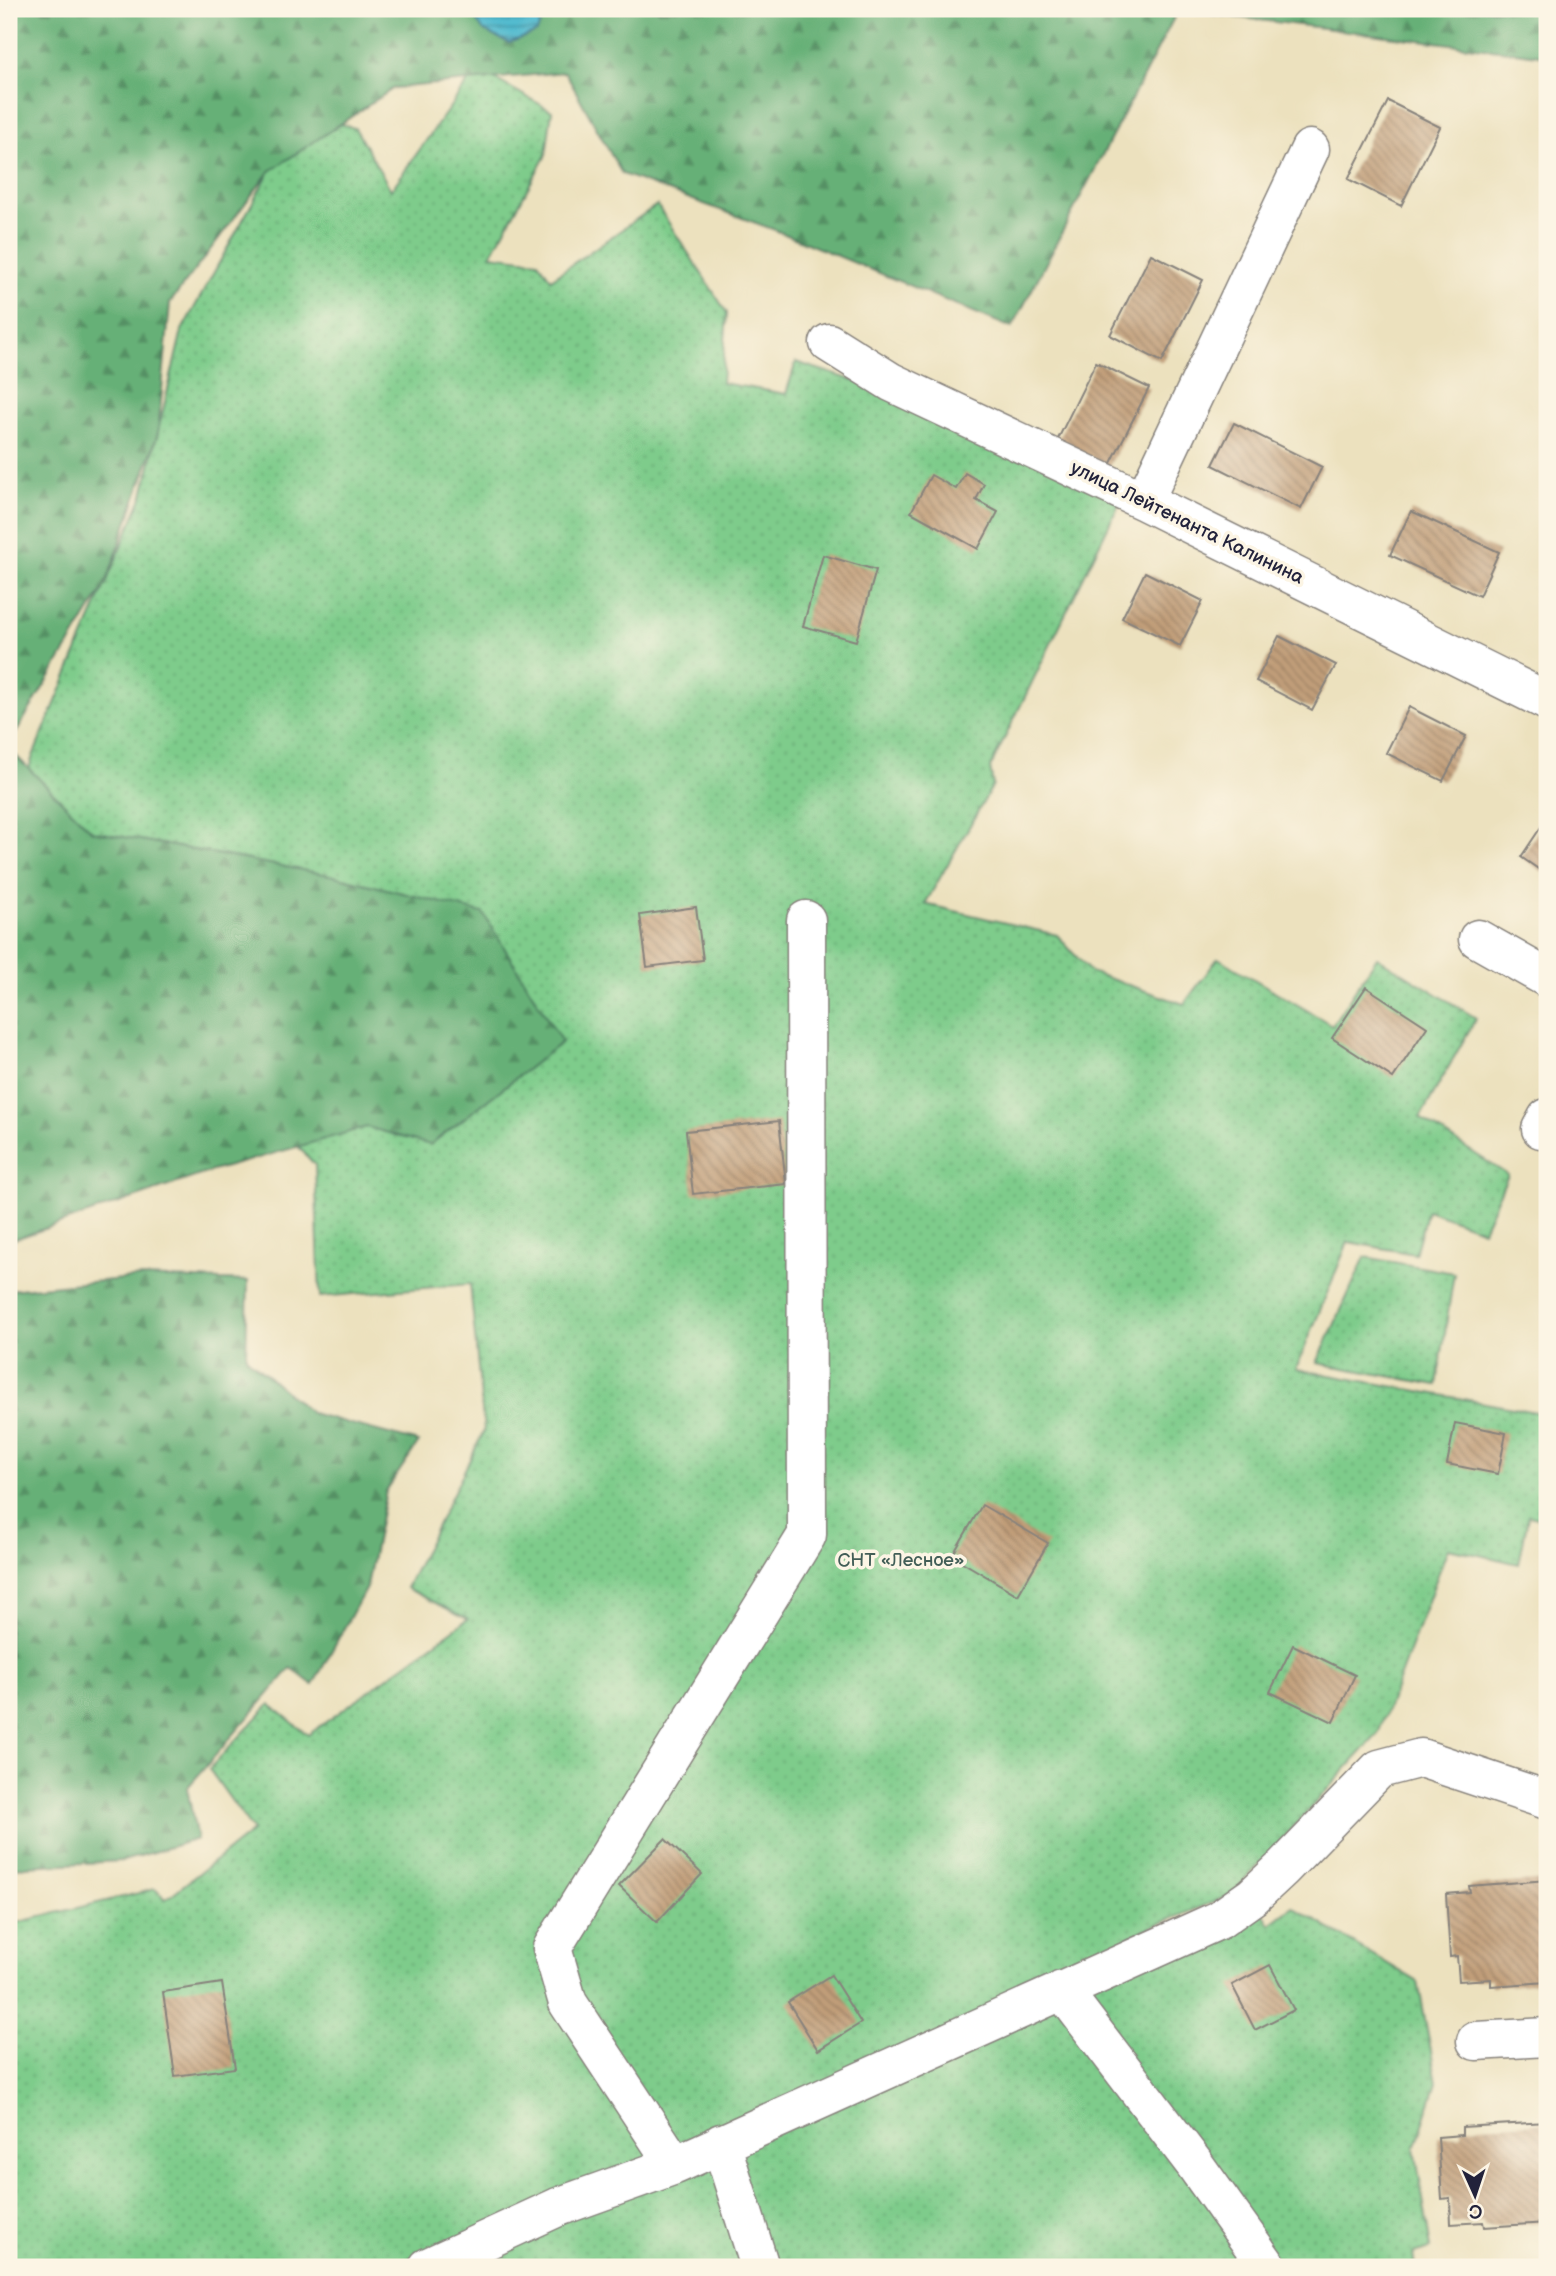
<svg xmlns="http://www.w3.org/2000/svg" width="1556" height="2276" viewBox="0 0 1556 2276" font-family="'Balsamiq Sans',sans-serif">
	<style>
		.green { fill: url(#green-dots); stroke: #507763; stroke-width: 2 }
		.forest { fill: url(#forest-firs); stroke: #446959; stroke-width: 2 }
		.water { fill: url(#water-rules); stroke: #3a6e85; stroke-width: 2 }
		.building { fill: url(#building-back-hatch) }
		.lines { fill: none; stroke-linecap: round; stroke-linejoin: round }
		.minor-casing { stroke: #87827c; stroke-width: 41 }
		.minor { stroke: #fff; stroke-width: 38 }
		.labels { text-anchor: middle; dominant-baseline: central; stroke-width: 7; stroke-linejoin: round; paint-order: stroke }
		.street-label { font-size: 19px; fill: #22223b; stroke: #fcf5e5 }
		.park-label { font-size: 19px; fill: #425e57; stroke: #fcf5e5 }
	</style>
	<defs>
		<pattern id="green-dots" width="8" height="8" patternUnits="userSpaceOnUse" patternTransform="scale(1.75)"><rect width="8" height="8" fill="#7ecc8b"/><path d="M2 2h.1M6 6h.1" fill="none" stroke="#6daf79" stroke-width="1.8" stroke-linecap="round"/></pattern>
		<pattern id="forest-firs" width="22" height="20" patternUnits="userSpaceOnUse" patternTransform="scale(1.75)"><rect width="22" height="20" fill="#66b077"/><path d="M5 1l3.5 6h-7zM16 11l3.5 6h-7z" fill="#548f63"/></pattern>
		<pattern id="water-rules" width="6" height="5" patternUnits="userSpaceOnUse" patternTransform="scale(1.75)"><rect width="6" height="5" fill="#52bbcf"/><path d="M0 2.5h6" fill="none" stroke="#4498a9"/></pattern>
		<pattern id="building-back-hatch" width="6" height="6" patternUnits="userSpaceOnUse" patternTransform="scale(1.75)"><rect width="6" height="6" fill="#c19e79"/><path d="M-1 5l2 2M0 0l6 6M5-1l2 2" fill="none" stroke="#9c8064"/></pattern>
	</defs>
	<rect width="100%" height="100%" fill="#fcf5e5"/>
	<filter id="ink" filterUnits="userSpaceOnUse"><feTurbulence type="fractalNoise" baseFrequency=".0143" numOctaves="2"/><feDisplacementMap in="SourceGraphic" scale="14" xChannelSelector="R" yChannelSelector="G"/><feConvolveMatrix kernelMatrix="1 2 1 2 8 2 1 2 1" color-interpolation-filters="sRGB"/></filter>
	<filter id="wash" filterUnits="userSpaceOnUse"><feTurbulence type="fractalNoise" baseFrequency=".00686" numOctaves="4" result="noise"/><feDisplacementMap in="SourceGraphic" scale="28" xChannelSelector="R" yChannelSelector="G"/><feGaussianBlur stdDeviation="1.57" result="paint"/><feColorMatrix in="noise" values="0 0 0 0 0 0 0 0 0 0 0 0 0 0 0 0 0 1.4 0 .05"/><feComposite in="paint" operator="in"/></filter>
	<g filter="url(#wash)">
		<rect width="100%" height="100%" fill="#ece1be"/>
		<path class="green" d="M477 69 552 111 546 155 491 255 538 261 551 279 657 205 727 313 722 383 786 394 796 362 1030 437 1129 484 990 768 993 785 925 904 1057 935 1090 972 1184 1004 1218 958 1332 1025 1377 957 1476 1018 1420 1118 1508 1175 1483 1230 1427 1210 1415 1254 1348 1242 1296 1369 1547 1414V1511L1545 1519 1528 1516 1519 1564 1448 1548 1378 1734 1231 1895 1127 1937 1134 1954 1257 1903 1270 1924 1293 1907 1418 1982 1437 2082 1415 2149 1431 2249 1413 2254 1415 2267H9V1912L11 1924 155 1889 166 1899 253 1831 209 1769 270 1704 308 1735 468 1619 406 1588 484 1431 470 1284 320 1297 315 1165 9 829 33 756 143 495 182 330 302 113 355 128 391 190Z
			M1365 1257 1454 1273 1437 1385 1317 1363Z"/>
		<path class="forest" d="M9 9H1547V56L1178 10 1012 328 775 230 622 174 565 72 394 88 269 172 170 303 158 433 106 584 9 744Z
			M9 749 92 831 335 876 483 913 562 1042 430 1145 367 1127 212 1171 9 1241Z
			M143 1277 248 1281 246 1357 311 1413 419 1442 386 1491 367 1586 313 1685 291 1668 187 1788 197 1839 123 1861 25 1866 9 1870V1290Z"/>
		<path class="water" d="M468 9H545L537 32 509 43 484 31Z"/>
		<g id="blocks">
			<path class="building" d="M1388 101 1440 127 1401 206 1348 179Z
				M1151 254 1203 280 1162 362 1110 335Z
				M1096 362 1149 388 1109 467 1057 441Z
				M1234 423 1322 467 1301 509 1213 465Z
				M965 473 984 484 976 500 998 512 978 549 911 512 931 475 956 489Z
				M1411 511 1499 552 1479 596 1390 555Z
				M823 555 876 570 856 641 803 626Z
				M1145 572 1203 601 1180 646 1122 618Z
				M1279 636 1336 665 1312 710 1256 681Z
				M1409 707 1466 736 1443 781 1386 753Z
				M1547 818V875L1521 857Z
				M696 907 703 960 647 967 640 915Z
				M1366 987 1427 1027 1393 1078 1332 1038Z
				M779 1121 786 1184 693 1194 686 1131Z
				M1455 1423 1506 1433 1498 1474 1447 1464Z
				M982 1505 1048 1543 1018 1595 952 1556Z
				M1293 1645 1355 1675 1333 1722 1270 1692Z
				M665 1839 702 1874 657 1922 619 1886Z
				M1547 1880V1982L1491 1986V1979L1459 1981 1457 1956 1450 1957 1446 1894 1470 1892 1469 1886Z
				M1270 1965 1294 2010 1255 2030 1232 1985Z
				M831 1975 861 2023 818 2050 788 2002Z
				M222 1983 235 2068 175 2076 163 1992Z
				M1547 2122V2223L1484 2227 1483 2222 1451 2224 1450 2198 1442 2199 1438 2137 1462 2135V2127Z"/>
		</g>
	</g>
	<g filter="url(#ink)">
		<use href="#blocks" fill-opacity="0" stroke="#87827c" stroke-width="2"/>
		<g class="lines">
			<defs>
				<path id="minor" d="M829 343 891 382 1144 501 1547 701
					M1144 501 1310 149
					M1478 939 1547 978
					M1541 1129 1547 1118
					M1062 1990 1193 2162 1268 2267
					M1476 2041 1547 2037
					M721 2143 760 2267
					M675 2165 568 2003 552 1948 807 1535 806 920
					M428 2267 558 2207 675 2165 1219 1920 1253 1896 1283 1868 1379 1769 1421 1758 1547 1800"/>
			</defs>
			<use href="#minor" class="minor-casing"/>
			<use href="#minor" class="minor"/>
		</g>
	</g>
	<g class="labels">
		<g class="street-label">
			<text transform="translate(1187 523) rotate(26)">улица Лейтенанта Калинина</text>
		</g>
		<g class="park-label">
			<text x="901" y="1560">СНТ «Лесное»</text>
		</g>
	</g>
	<rect width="1556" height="2276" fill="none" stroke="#fcf5e5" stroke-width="35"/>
	<g transform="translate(1475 2195) rotate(177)" stroke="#fcf5e5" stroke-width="5" paint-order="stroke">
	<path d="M0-5L12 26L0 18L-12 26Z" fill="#22223b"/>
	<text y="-10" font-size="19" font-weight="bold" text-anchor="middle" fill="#22223b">С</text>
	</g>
</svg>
